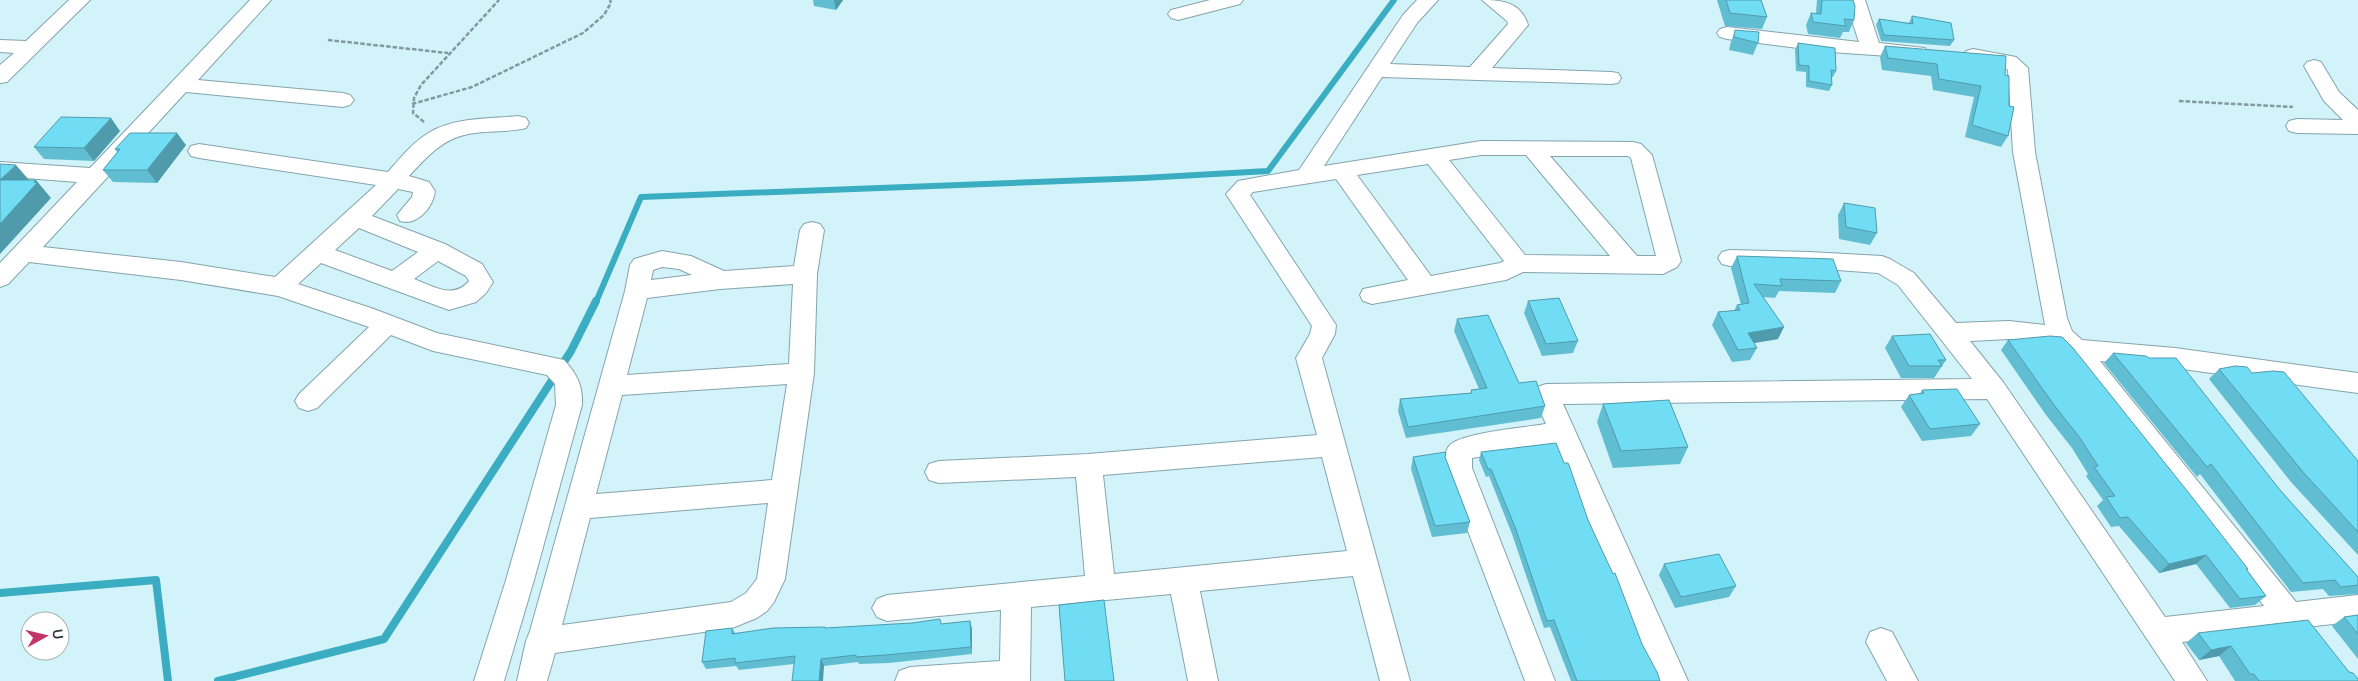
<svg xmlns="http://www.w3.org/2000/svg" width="2358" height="681" viewBox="0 0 2358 681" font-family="'Nunito Sans',sans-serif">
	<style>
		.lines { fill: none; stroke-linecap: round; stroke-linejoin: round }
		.stream-far1 { stroke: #3aadc2; stroke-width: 6 }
		.stream { stroke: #3aadc2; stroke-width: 8 }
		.minor-casing { stroke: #85a4ab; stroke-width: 2 }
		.path { stroke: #82999f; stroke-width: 2.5; stroke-dasharray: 4.5 2; stroke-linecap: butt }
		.minor { fill: #fff; fill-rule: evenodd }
		.wall { fill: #61bed2 }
		.shaded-wall { fill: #4f9bab }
		.building { fill: #71ddf4; stroke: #4f9bab }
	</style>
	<rect width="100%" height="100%" fill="#d2f3fa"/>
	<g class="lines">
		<path class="stream-far1" d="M596 302 641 197 1143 178 1268 171 1394 0"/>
		<path class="stream" d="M0 593 156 580 168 681
			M218 681 384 639 571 351 596 301"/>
		<defs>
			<path id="minor" d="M69 0H90L7 82 0 83V65L14 53 0 52V40L26 41Z
				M250 0H271L198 80 343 93 350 95 354 100 350 105 343 107 186 92 43 247 181 262 275 277 376 185 199 158 191 156 188 151 191 146 199 144 388 172C401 157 413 142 430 132 456 117 490 119 518 116L526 118 529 123 526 128C505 133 484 130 464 135 440 141 425 159 409 176L429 182 435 191C433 208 417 226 400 221L397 215 412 197 413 192 398 189 372 216 445 244 482 264 493 282 486 293 476 302 449 310 321 263 298 284 371 308 437 333 564 360C577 374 583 386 582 405L534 580 504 681H474L506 580 556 405 555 384 547 375 433 351 391 335 317 408 308 411 299 408 295 401 299 394 369 327 278 296 181 280 29 262 8 284 0 287V263L77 182 0 176V162L90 168ZM359 228 418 252 392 271 335 250ZM438 261 466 276 469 281C453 300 433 286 414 279Z
				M1210 0H1243L1240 4 1178 20 1171 18 1168 14 1171 10Z
				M1417 0H1438L1417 23 1390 64 1470 67 1508 24 1507 21 1482 0C1502 0 1521 2 1528 25L1492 68 1611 72 1618 73 1621 78 1618 83 1611 84 1382 77 1324 166 1481 141 1633 142 1641 144 1652 155 1681 261 1677 267 1663 274 1523 272 1506 280 1372 304 1363 301 1360 295 1363 289 1408 280 1336 179 1253 192 1250 195 1336 325 1335 334 1322 358 1410 681H1380L1353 576 1200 591 1218 681H1188L1171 594 1031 607 1030 681H895L899 671 910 667 1000 661 1001 610 887 621 877 617 872 608 877 599 887 595 1085 576 1076 477 939 483 929 480 925 472 929 464 939 461 1088 454 1317 435 1296 358 1310 334 1312 326 1226 194 1238 181 1299 170 1403 15ZM1481 155H1526L1610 256 1525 255 1449 160ZM1550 156H1628L1631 158 1656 256H1637ZM1428 164 1504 261 1500 263 1431 276 1357 175ZM1322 457 1347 551 1114 574 1103 475Z
				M1845 0H1865L1879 43 1925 48 1928 52 1925 56 1918 58 1830 52 1727 39 1720 37 1717 33 1720 29 1727 27 1859 42Z
				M1973 49 2016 57 2028 68 2035 152 2067 318 2072 331 2082 340 2175 348 2358 373V393L2175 368 2100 361 2296 602 2358 595V621L2182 642 2207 681H2175L1987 399 1563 404 1688 681H1658L1555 444 1472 458V468L1555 681H1525L1444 468C1445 461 1444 452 1449 446 1458 433 1528 427 1546 424L1533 394 1537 387 1546 384 1972 379 1898 285 1878 273 1810 268 1730 266 1722 264 1718 258 1722 252 1730 250 1810 252 1882 256 1890 259 1914 273 1956 323 2009 321 2045 325 2013 152 2008 70 2003 66 1966 59 1963 55 1966 51ZM2009 339 2055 345 2067 356 2264 606 2165 617 2003 382 1970 341Z
				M2314 60 2321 62 2339 92 2358 110V134L2297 133 2289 131 2286 126 2289 121 2297 119 2343 120 2324 101 2304 66 2307 62Z
				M812 222 820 224 824 230 817 274 814 373 785 579 774 602 767 611 757 618 732 628 555 653 547 681H517L526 641 530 631 625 291 630 265 634 259 662 251 691 256 724 271 794 266 800 230 804 224ZM662 267 679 269 692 275 651 280 653 270ZM793 284 789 364 627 375 647 298 720 289ZM787 384 772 480 596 494 622 395ZM768 503 757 579 746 593 731 602 562 625 590 518Z
				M1881 628 1892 632 1918 681H1887L1866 642 1870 632Z"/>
		</defs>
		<use href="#minor" class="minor-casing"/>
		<path class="path" d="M328 40 448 53
			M2179 101 2293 107
			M412 104 472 87 583 33 604 15 611 3 610 0
			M424 122 413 113 414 98 421 85 499 0"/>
		<use href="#minor" class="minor"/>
	</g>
	<path class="wall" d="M813 0H843L836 10 814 6Z
		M1717 0H1761L1767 17 1762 29 1725 26Z
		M1817 0H1853L1854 20 1849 32H1843L1840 38 1808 34 1806 25 1811 13H1816Z
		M1912 16 1954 40 1950 46 1881 41 1876 25 1879 19 1909 23Z
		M1735 30 1758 43 1753 55 1729 50 1731 42Z
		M1798 43 1836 71 1833 77H1832V85L1829 91 1806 87V72L1796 71 1795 50Z
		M1885 46 2005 75 2008 136 2001 147 1965 137 1974 97 1933 90 1931 76 1882 70 1880 57Z
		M120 131 94 161 44 159 34 147Z
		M186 145 157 183 113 182 103 170 117 152 115 149Z
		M1844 203 1877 233 1870 245 1839 239 1838 215Z
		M1737 256 1841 281 1835 293 1779 291 1775 298 1763 297 1778 339 1754 343 1757 348 1750 360 1732 362 1712 325 1718 312 1734 311 1737 305H1741L1731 268Z
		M1528 301 1578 341 1573 353 1542 356 1524 313Z
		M1457 319 1519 383 1545 406 1541 418 1406 438 1398 411 1400 399 1471 393V390L1479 389 1454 331Z
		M1892 336 1946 360 1934 378H1901L1885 348Z
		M2008 340 2248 569 2247 570 2266 596 2255 605 2230 608 2196 564 2159 573 2119 526 2111 527 2097 506 2103 500 2086 476 2088 474 2072 448 2046 415 2001 350Z
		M2113 353 2280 490 2358 577V594L2329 596 2323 589 2291 592 2200 474 2197 477 2104 363Z
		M2219 369 2252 373 2358 461V555L2291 482 2209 379Z
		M1922 390 1980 424 1971 436 1922 441 1901 407 1909 395 1920 394Z
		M1603 404 1688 447 1680 464 1613 468 1597 422Z
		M1481 452 1588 520 1642 644 1660 681H1571L1550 627 1544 628 1512 534 1489 476 1486 477 1479 460Z
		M1413 457H1445L1470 522 1467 533 1432 537 1411 469Z
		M1664 564 1736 586 1729 597 1675 608 1659 575Z
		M2358 615V659L2332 626 2344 617Z
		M970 621 972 629V654L889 663 859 664 858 662 824 666 794 664 739 670 736 666 706 669 702 662 732 628 735 633 825 627 826 628 942 624Z
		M2198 633 2349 672 2358 681H2235L2219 656 2199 660 2186 643Z"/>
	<path class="shaded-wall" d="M834 0H843L836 10Z
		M111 118 120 131 94 161 84 148Z
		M177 133 186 145 157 183 147 170Z
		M16 165 29 180H0Z
		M36 180 51 198 0 254V224Z
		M1784 327 1778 339 1742 345 1748 333Z
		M2206 555 2196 564 2159 573 2169 564Z
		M970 621 972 629V654L971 647Z
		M2231 646 2219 656 2199 660 2211 650Z
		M821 659 824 666 823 681H819Z"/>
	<path class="building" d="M1726 0H1761L1767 17 1730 13Z
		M1822 0H1853L1855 6 1854 20 1844 19 1846 26 1813 22 1811 13 1821 14Z
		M1912 16 1951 23 1954 40 1884 35 1879 19 1913 24Z
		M1735 30 1759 32 1758 43 1734 37Z
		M1798 43 1835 48 1836 71 1831 70 1832 85 1809 81V66L1799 65Z
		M1885 46 2006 56 2005 75 2009 76V106L2014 107 2008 136 1972 125 1981 86 1939 79 1937 64 1888 58Z
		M61 117 111 118 84 148 34 147Z
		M130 133H177L147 170H103L120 149H115Z
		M0 164 16 165 0 180H36L34 182 37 183 0 224Z
		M1844 203 1875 208 1877 233 1846 227Z
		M1737 256 1833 259 1841 281 1780 279 1782 286 1754 284 1784 327 1748 333 1757 348 1738 350 1718 312 1740 310 1737 305 1749 303Z
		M1559 298 1578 341 1546 344 1528 301Z
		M1488 315 1519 383 1536 381 1545 406 1408 427 1400 399 1472 393 1471 390 1487 388 1457 319Z
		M1930 334 1946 360H1938L1942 366H1909L1892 336Z
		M2050 336 2062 337 2073 348 2192 497 2248 569H2246L2266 596 2240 599 2206 555 2169 564 2128 517 2120 518 2106 497 2115 496 2094 467 2098 466 2080 438 2054 405 2008 340Z
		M2113 353 2146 356 2149 358H2176L2280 490 2358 577V585L2341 587 2335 580 2303 583 2211 464 2207 467Z
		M2235 366 2247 367 2252 373 2273 371 2284 372 2358 461V532L2303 472 2219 369Z
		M1957 389 1980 424 1930 429 1909 395 1924 393 1922 390Z
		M1669 400 1688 447 1621 451 1603 404Z
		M1556 443 1564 463H1568L1569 465 1588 520 1613 574 1615 573 1642 644 1657 672 1660 681H1577L1554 620 1547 621 1515 527 1491 469H1488L1481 452Z
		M1446 452 1445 457 1470 522 1435 526 1413 457Z
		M1719 554 1736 586 1681 597 1664 564Z
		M1104 600 1114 681H1065L1059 605Z
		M2358 615V634L2344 617Z
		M940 619 941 624 970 621 971 647 886 655 856 657V655L821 659 819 681H792L795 656 735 663V658L702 662 706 631 732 628V634L773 628 825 627V628L912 623Z
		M2308 620 2349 672 2353 673 2358 679V681H2259L2254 674H2250L2231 646 2211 650 2198 633Z"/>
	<g transform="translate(45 636) rotate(82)"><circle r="24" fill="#ffffff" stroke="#abb0b1"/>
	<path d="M0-4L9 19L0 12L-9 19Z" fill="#c13568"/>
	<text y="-8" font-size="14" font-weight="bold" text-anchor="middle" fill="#2c393c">U</text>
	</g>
</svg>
